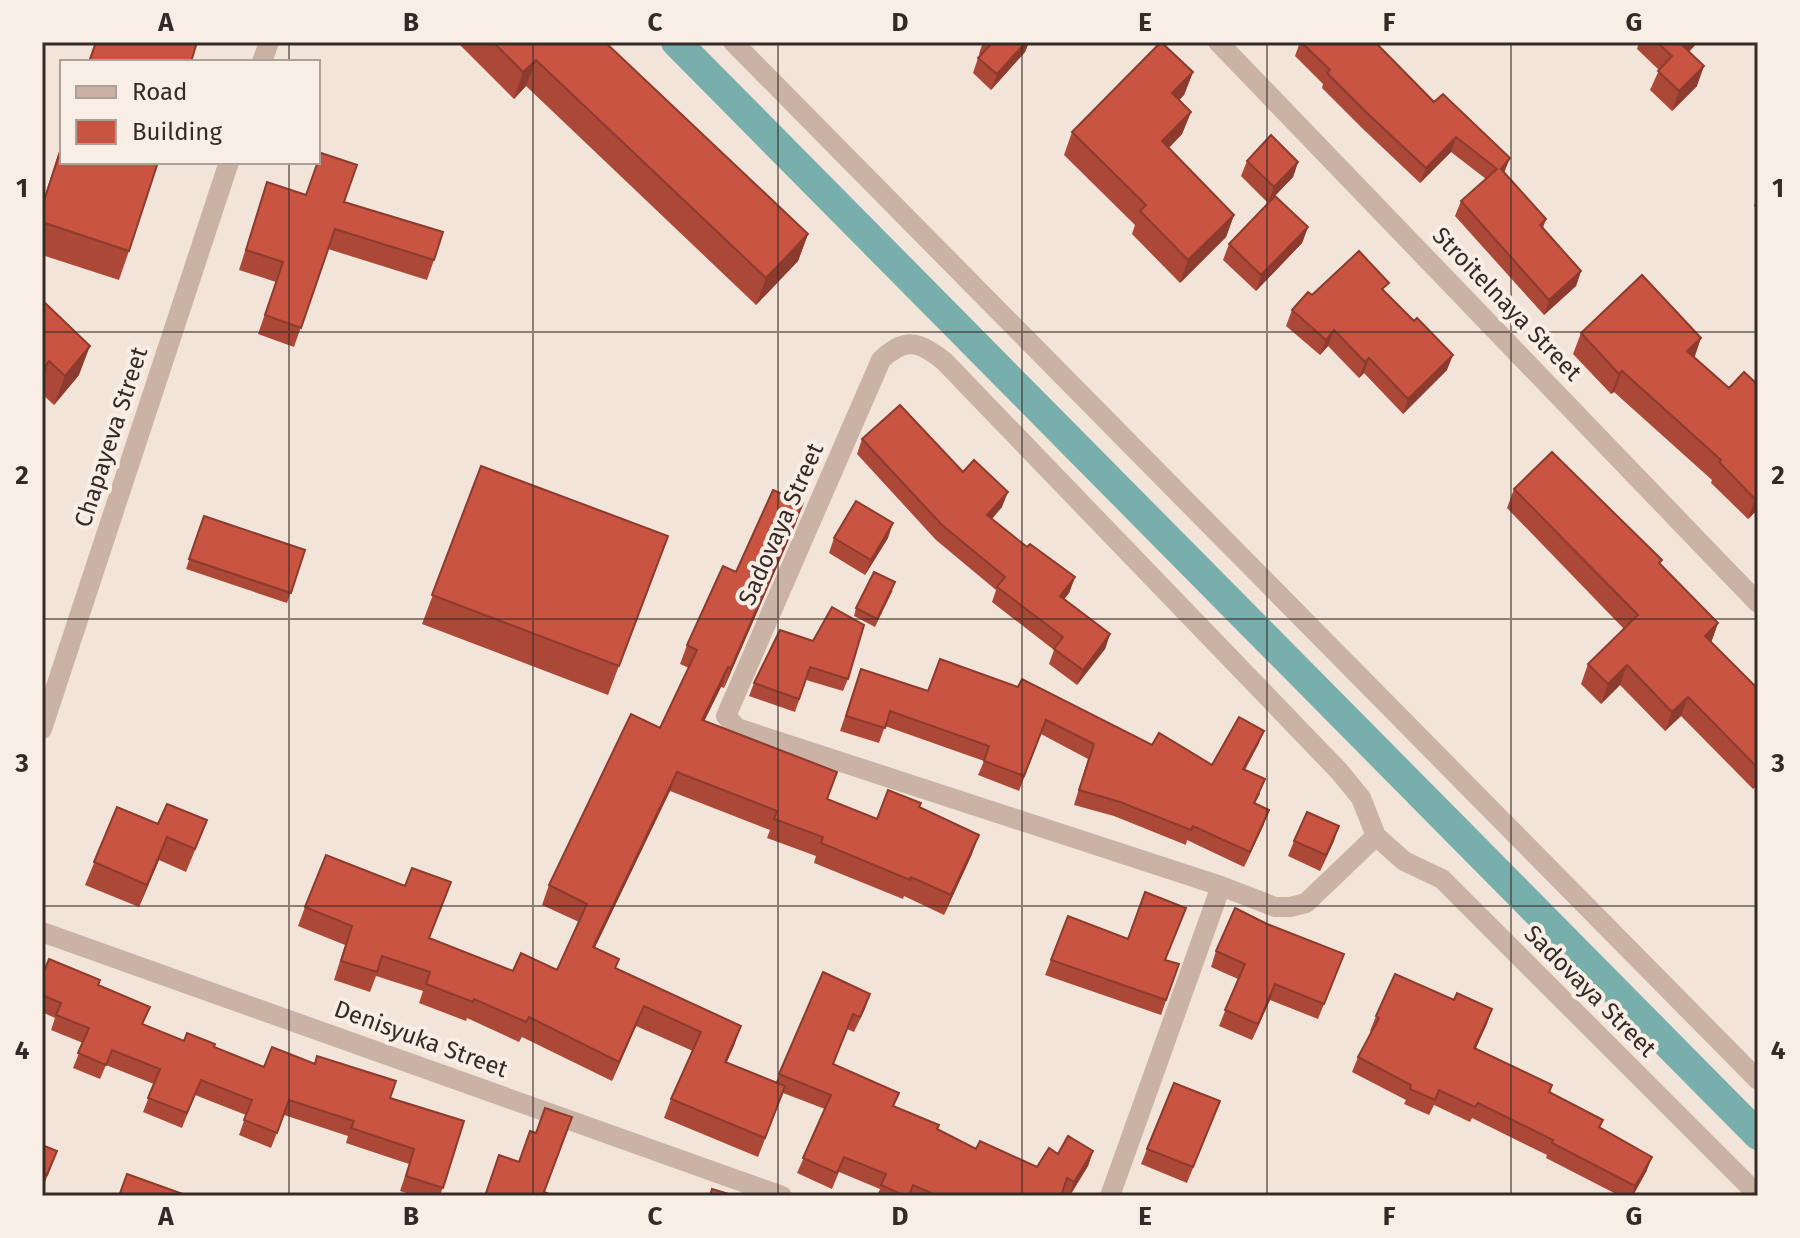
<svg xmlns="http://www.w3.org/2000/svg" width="1800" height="1238" viewBox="0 0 1800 1238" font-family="'Fira Sans',sans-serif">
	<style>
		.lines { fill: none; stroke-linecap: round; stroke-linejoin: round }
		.canal { stroke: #78afac; stroke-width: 30 }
		.minor { stroke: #cab2a5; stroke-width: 20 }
		.tertiary { stroke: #cab2a5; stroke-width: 20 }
		.wall { fill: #ac4838 }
		.shaded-wall { fill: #8c3b2e }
		.building { fill: #c85441; stroke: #8c3b2e; stroke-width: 2 }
		.grid { fill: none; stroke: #362a27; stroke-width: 2; stroke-opacity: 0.55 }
		.labels { text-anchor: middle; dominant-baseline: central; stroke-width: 8; stroke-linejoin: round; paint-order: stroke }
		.street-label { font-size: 24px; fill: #362a27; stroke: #f9eee6 }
		.neatline { fill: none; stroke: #362a27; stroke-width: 3 }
		.grid-label { font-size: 26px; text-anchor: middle; font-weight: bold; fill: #362a27 }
	</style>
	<rect width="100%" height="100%" fill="#f2e4d9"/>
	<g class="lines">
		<path class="canal" d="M676 42 1758 1135"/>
		<path class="minor" d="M733 42 1758 1080
			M1218 42 1758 603
			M1376 836 1306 903 1290 907H1275L1221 886 737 728 726 716 881 360C905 337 919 341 944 361L1339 771 1361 798 1376 836 1404 861 1442 879 1758 1195
			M42 932 782 1196
			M1110 1196 1221 886"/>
		<path class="tertiary" d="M262 62 269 42
			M42 729 229 162"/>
	</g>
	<path class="wall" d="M457 42H605L808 234 798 261 756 305 526 86 514 99Z
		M983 42H1029L1025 52 991 90 973 73 978 58 980 55 979 54Z
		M1300 42H1375L1505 173 1546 219 1543 228 1581 271 1576 286 1544 315 1455 216 1461 201 1486 179 1451 152 1420 183 1363 129 1322 88 1323 84 1295 56Z
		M1639 42H1698L1689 52 1697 86 1672 111 1650 90 1659 70 1637 49Z
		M1193 72 1184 95 1179 100 1191 112 1182 134 1169 148 1234 215 1226 237 1180 283 1132 234 1135 225 1064 155 1072 132Z
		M62 142V162L129 251 119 280 42 255V204Z
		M1247 161 1298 162 1293 177 1268 203 1241 176Z
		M267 182 306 195 344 202 434 260 427 280 328 249 294 347 258 334 276 282 239 270Z
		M1758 194V210L1754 206Z
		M1308 227 1302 243 1256 291 1223 260 1229 244Z
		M1385 292 1447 370 1403 414 1364 373 1359 378 1328 346 1320 355 1286 326 1292 310 1312 295Z
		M42 300 79 375 54 405 42 394Z
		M1581 333 1694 357 1729 388 1758 385V509L1748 519 1711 483 1712 480 1614 392 1611 394 1573 354Z
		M862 439 963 472 1002 507 992 519 1027 547 1075 577 1069 593 1064 599 1110 634 1105 649 1077 685 1049 664 1054 650 992 602 996 590 936 540 857 454Z
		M481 466 668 536 608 695 422 624Z
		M1514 489 1661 564 1718 623 1711 642 1757 688 1758 687V784L1753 789 1681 716 1665 731 1620 685 1601 704 1581 684 1588 664 1624 629 1507 508Z
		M204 516 305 550 287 603 186 569Z
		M796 523 724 688 721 687 704 721 828 799 877 819 919 807 972 854 944 915 904 896 903 899 814 863 816 856 767 838 770 830 670 791 595 947 616 968 741 1026 727 1062 776 1082 779 1074 870 994 854 1032 847 1029 833 1064 894 1106 976 1149 1037 1167 1058 1154 1093 1151 1088 1166 1070 1196H1066L1062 1193 1061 1196H877L880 1189 839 1172 832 1189 797 1173 825 1109 783 1093 758 1157 664 1118 671 1099 693 1051 636 1026 612 1081 522 1037 519 1042 467 1018 466 1021 419 1003 423 991 376 976 370 992 334 980 345 945 298 926 305 907 430 938 513 971 557 970 579 922 542 905 549 885 660 728 689 668 680 664 687 645 736 572Z
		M834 538H888L865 575 829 553Z
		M893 590 875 627 854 616 856 608Z
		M780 630 848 679 843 691 806 680 795 712 749 696 754 683Z
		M861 669 928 691 1152 745 1212 765 1264 731 1258 745 1245 770 1260 794 1255 803 1264 824 1244 867 1187 840 1186 845 1114 816 1074 805 1088 759 1041 734 1019 791 978 775 984 761 885 726 879 743 840 731Z
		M117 807 198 843 186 872 159 860 139 907 85 885Z
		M1294 841H1334L1320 871 1288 856Z
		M1068 916 1166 960 1179 964 1161 1015 1045 975Z
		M1267 924 1344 954 1318 1019 1270 1000 1252 1040 1219 1026 1238 979 1211 967 1216 951Z
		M42 976 98 985 143 1025 184 1041 214 1047 264 1067 390 1098 464 1121 440 1196H416L400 1191 409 1164 346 1143 348 1136 284 1115 271 1148 239 1135 246 1115 195 1095 182 1128 143 1112 154 1084 106 1065 100 1079 73 1068 83 1043 51 1030 55 1018 42 1012Z
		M1454 1000 1492 1009 1476 1048 1550 1092 1603 1120 1600 1128 1652 1157 1646 1172 1633 1196H1620L1546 1158 1547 1155 1472 1118 1470 1122 1434 1105 1429 1115 1404 1104 1406 1100 1352 1072 1358 1057 1371 1032 1370 1031 1376 1016Z
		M1220 1101 1187 1183 1141 1164 1147 1149Z
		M42 1145 57 1151 42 1190Z"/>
	<path class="shaded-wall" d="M1026 42H1029L1025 52 991 90 997 74Z
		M1686 42H1698L1675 65 1683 46Z
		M536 60 526 86 514 99 523 72Z
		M1704 66 1697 86 1672 111 1679 91Z
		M1193 72 1184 95 1163 116 1172 93Z
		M1191 112 1182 134 1154 163 1162 141Z
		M1456 137 1451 152 1420 183 1426 168Z
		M1510 158 1504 173 1501 169Z
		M1298 162 1293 177 1268 203 1274 187Z
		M1234 215 1226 237 1180 283 1188 260Z
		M1308 227 1302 243 1256 291 1261 275Z
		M808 234 798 261 756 305 766 278Z
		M1581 271 1576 286 1544 315 1549 300Z
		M1334 330 1328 346 1320 355 1326 340Z
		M1701 338 1694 359 1687 351Z
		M90 346 79 375 54 405 65 376Z
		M1453 355 1447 370 1403 414 1408 399Z
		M1369 358 1364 373 1359 378 1365 362Z
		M49 361 42 381V370Z
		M1622 371 1614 392 1611 394 1619 374Z
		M1008 492 1002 507 981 530 987 515Z
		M1758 496V509L1748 519 1755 499Z
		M803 503 796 523 724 688 731 668Z
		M893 523 888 538 865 575 871 560Z
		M1075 577 1069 593 1055 611 1060 596Z
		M1718 623 1711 643 1705 636Z
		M1110 634 1105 649 1077 685 1083 670Z
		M1627 665 1620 685 1601 704 1608 684Z
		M728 667 721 687 695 740 702 720Z
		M1688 697 1681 716 1665 731 1672 712Z
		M1264 731 1258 745 1237 783 1243 769Z
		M677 772 670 791 586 966 593 947Z
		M1758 775V784L1753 789Z
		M1269 810 1264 824 1244 867 1250 852Z
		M1339 826 1334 841 1320 871 1326 855Z
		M979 835 972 854 944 915 951 895Z
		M167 837 159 860 139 907 147 885Z
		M1275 984 1270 1000 1252 1040 1258 1024Z
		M870 994 865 1009 854 1032 860 1017Z
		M644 1006 636 1026 612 1081 619 1062Z
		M1492 1009 1487 1024 1469 1063 1474 1048Z
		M741 1026 734 1046 718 1081 725 1062Z
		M1093 1151 1088 1166 1069 1196 1074 1182Z
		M1652 1157 1646 1172 1632 1196 1635 1186Z"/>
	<path class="building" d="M96 42H197L191 62H89Z
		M493 42H605L808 234 766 278 536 60 523 72Z
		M989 42H1026L997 74 978 58 991 44Z
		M1161 42 1193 72 1172 93 1191 112 1162 141 1234 215 1188 260 1140 211 1146 205 1072 132Z
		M1301 42H1375L1434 102 1443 94 1510 158 1501 169 1546 219 1540 225 1581 271 1549 300 1461 201 1497 169 1456 137 1426 168 1368 114 1327 73 1330 70Z
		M1657 42H1686L1683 46 1704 66 1679 91 1658 71 1672 56Z
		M1271 135 1298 162 1274 187 1247 161Z
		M62 146V162H158L129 251 42 222V207Z
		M321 153 357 165 344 202 443 232 434 260 335 229 301 328 265 315 283 262 246 250 267 182 306 195Z
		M1275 196 1308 227 1261 275 1229 244Z
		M1359 251 1389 283 1382 289 1414 321 1417 318 1453 355 1408 399 1369 358 1365 362 1334 330 1326 340 1292 310 1308 292 1312 295Z
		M1642 275 1701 338 1687 351 1729 388 1744 372 1758 385V496L1755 499 1719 462 1721 460 1622 371 1619 374 1581 333Z
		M42 300 90 346 65 376 49 361 42 370Z
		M900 405 963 472 974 460 1008 492 987 515 1027 547 1030 544 1075 577 1060 596 1110 634 1083 670 1054 649 1063 637 997 587 1005 577 942 525 862 439Z
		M1552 452 1662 560 1659 563 1718 623 1705 636 1757 688 1758 687V768L1688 697 1672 712 1627 665 1608 684 1588 664 1638 615 1514 489Z
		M481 466 668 536 619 666 432 595Z
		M773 490 803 503 731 668 728 667 702 720 837 772 827 799 877 819 888 790 921 803 919 807 979 835 951 895 911 877 910 880 821 843 823 837 774 819 777 811 677 772 593 947 619 959 615 968 741 1026 725 1062 785 1086 765 1138 671 1099 701 1032 644 1006 619 1062 529 1017 526 1022 474 999 473 1002 426 984 430 972 382 956 377 972 341 961 352 926 305 907 326 855 405 886 412 868 451 882 429 938 513 971 521 953 557 970 587 904 549 885 631 714 660 728 697 650 687 645 723 566 736 572Z
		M856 501 893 523 871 560 834 538Z
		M204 516 305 550 291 593 189 559Z
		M874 572 895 582 877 619 856 608Z
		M832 607 864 625 848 679 810 667 799 699 754 683 780 630 813 641Z
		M940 659 1018 687 1022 679 1152 745 1159 733 1212 765 1239 717 1264 731 1243 769 1265 779 1254 803 1269 810 1250 852 1193 826 1191 830 1120 802 1079 790 1094 744 1046 720 1024 776 984 761 989 746 890 711 885 728 846 716 861 669 928 691Z
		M167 804 207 820 195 849 167 837 147 885 94 862 117 807 158 824Z
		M1307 812 1339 826 1326 855 1294 841Z
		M1145 892 1186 908 1165 960 1179 964 1166 1000 1051 960 1068 916 1128 939Z
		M1235 908 1267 924 1344 954 1324 1004 1275 984 1258 1024 1225 1010 1245 964 1216 951Z
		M49 959 100 980 98 985 150 1007 142 1024 184 1041 187 1033 215 1044 214 1047 264 1067 272 1047 315 1064 317 1056 396 1081 390 1098 464 1121 443 1188 406 1176 414 1149 351 1128 354 1121 289 1100 277 1133 244 1120 252 1100 201 1080 187 1113 148 1098 160 1069 112 1050 106 1065 78 1053 89 1028 56 1015 61 1003 42 995V976Z
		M823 972 870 994 860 1017 853 1014 833 1064 899 1093 893 1106 939 1125 937 1129 976 1149 980 1141 1037 1167 1049 1148 1058 1154 1068 1136 1093 1151 1074 1182 1067 1178 1061 1196H938L913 1185 909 1196H905L881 1185 886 1174 844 1157 837 1173 803 1158 831 1095 779 1074Z
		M1395 974 1454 1000 1457 993 1492 1009 1474 1048 1552 1085 1549 1092 1603 1120 1599 1127 1652 1157 1635 1186 1552 1143 1553 1140 1478 1103 1475 1107 1439 1090 1435 1100 1410 1089 1411 1085 1358 1057 1379 1018 1376 1016Z
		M1174 1083 1220 1101 1193 1167 1147 1149Z
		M545 1108 572 1117 544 1192 554 1196H485L499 1155 519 1162 530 1131 536 1133Z
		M42 1145 57 1151 47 1175 42 1173Z
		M127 1174 183 1194 182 1196H119Z
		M712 1189 735 1196H710Z"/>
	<path class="grid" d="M289 42V62M533 42V1196M778 42V1196M1022 42V1196M1267 42V1196M1511 42V1196M289 162V1196M42 332H1758M42 619H1758M42 906H1758"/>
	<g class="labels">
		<g class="street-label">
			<text transform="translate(1507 304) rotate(46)">Stroitelnaya Street</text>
			<text transform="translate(111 437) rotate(-72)">Chapayeva Street</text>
			<text transform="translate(781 524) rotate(-66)">Sadovaya Street</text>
			<text transform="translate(1590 991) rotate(45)">Sadovaya Street</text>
			<text transform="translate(421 1039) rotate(20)">Denisyuka Street</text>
		</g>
	</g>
	<rect width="1800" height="1238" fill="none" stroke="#f9eee6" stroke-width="88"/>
	<rect x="60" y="60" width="260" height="104" fill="#f9eee6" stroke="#aba09a" stroke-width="2"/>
	<rect x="76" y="86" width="40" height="12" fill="#cab2a5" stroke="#aba09a" stroke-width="2"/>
	<text x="132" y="100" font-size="24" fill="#362a27">Road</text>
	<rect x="76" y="120" width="40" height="24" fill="#c85441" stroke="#aba09a" stroke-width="2"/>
	<text x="132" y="140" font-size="24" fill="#362a27">Building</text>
	<rect x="44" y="44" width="1712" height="1150" class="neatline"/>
	<g class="grid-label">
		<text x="166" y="31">A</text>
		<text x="411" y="31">B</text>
		<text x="655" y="31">C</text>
		<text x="900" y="31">D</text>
		<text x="1145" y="31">E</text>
		<text x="1389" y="31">F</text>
		<text x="1634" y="31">G</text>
		<text x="22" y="197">1</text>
		<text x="1778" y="197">1</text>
		<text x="22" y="484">2</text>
		<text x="1778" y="484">2</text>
		<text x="22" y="772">3</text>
		<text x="1778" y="772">3</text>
		<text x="22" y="1059">4</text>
		<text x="1778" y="1059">4</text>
		<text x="166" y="1225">A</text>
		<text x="411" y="1225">B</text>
		<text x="655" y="1225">C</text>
		<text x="900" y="1225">D</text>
		<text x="1145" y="1225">E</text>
		<text x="1389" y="1225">F</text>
		<text x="1634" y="1225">G</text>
	</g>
</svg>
